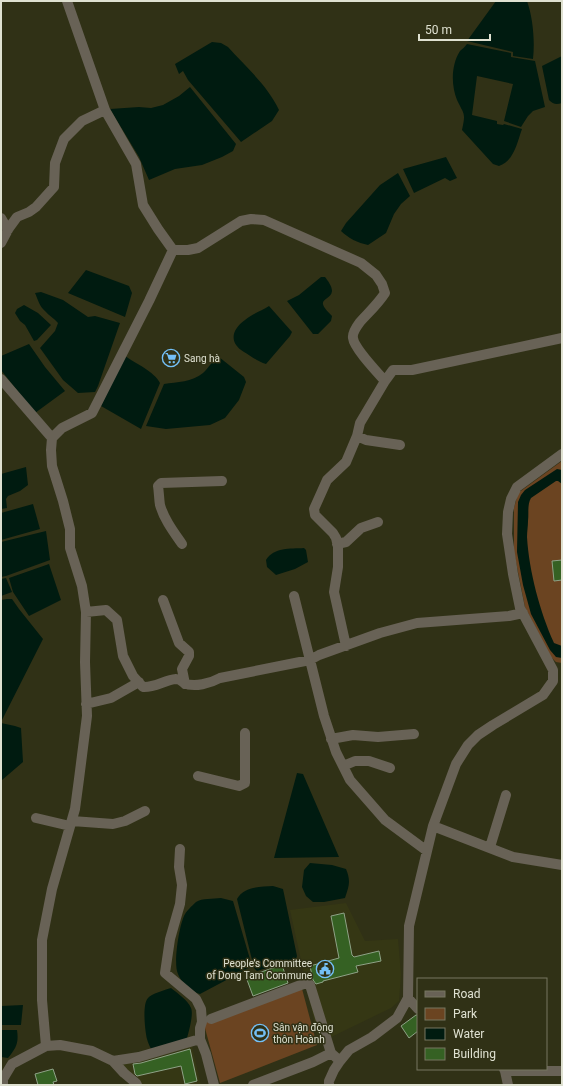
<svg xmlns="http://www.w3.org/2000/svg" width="563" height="1086" viewBox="0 0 563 1086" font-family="Roboto,sans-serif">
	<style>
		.built { fill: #353714 }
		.green { fill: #6b4421 }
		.water { fill: #001b10 }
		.building { fill: #356123; stroke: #8ea287 }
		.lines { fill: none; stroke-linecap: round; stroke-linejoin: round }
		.minor { stroke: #686256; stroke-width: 10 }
		.labels { text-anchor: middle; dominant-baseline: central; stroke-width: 3; stroke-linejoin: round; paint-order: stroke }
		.poi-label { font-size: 10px; fill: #dfe1d1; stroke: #303116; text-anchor: start }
	</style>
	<rect width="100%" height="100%" fill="#303116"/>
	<path class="built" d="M346 903 365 941 398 939 401 975 399 1001 391 1008 319 1043 290 910Z
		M192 1046 201 1085H142L119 1063Z"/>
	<path class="green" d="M562 461V663L556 662 550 656 525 607 514 552V508L518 493Z
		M301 985 317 1045 220 1083 203 1021Z"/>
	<path class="water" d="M496 1H527C533 18 535 41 533 59L513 56V52L467 41Z
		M212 42 221 43 228 47C246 67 268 86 279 110L272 121 241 142 188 80 183 71 179 74 175 64Z
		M467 44 511 53V57L535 61 545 107 533 111 528 116 521 127 504 121 513 84 477 76 472 115 497 121V124L503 125 504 124 522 129C517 143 514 161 499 166L493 164 462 130C466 112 464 115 457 100 451 85 451 65 460 51 462 49 465 47 467 44Z
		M562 56V103C556 105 553 104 549 100L542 66Z
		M190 87 236 144 233 151 222 157 202 165 175 169 149 180 139 157 110 109 139 107 151 108 163 105 179 96Z
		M446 157 457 178 450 181 445 178 414 193 403 169Z
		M398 173 410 196 401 204 394 214 386 233 368 245C358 243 348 238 341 231L346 223 380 185Z
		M86 270 129 286 132 293 125 317 68 293Z
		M321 277H325C328 281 332 286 332 291 331 302 312 297 332 316L331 321 318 334H313L287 301 299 295Z
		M41 292 63 300 88 317 95 316 120 323 98 386 95 392 78 393 63 380 40 348 55 331 58 323C54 318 49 316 45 311 40 307 38 300 35 293Z
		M24 305 38 313 51 325 37 340 34 341 25 325 20 321 15 313 17 309Z
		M269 306 292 332 290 336 266 364C258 362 251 356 244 352 229 343 231 330 245 320 252 314 261 311 269 306Z
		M29 344 45 367 65 391 35 413 1 370V356Z
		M125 356C135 363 155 372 160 383L141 429 101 406Z
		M219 357 244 377 246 382 239 400 225 418 210 425 166 429 146 426 164 384C177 382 192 382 203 373 209 368 212 360 219 357Z
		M26 467 28 485 20 491 8 496 6 499 7 508 1 509V474Z
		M557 469 562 470V484L558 481H556L531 498C527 505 529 513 528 521 528 526 527 532 527 537 529 571 540 612 554 643L562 646V658L556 657 550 650 531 614 523 585 517 552 518 502 521 495 525 490Z
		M33 504 40 529 1 540V513Z
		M46 531 50 560 6 576 1 577V542Z
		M304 548 306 550 308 562 295 569 276 575 267 567 266 560C274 547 290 549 304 548Z
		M49 564 61 600 29 616 13 592 9 578Z
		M6 578 12 592 1 596V579Z
		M7 599H12L19 609 43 639 1 722V600Z
		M1 723 15 726 21 728 23 762 2 780Z
		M297 773 303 774 339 857 274 858Z
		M310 863 332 865 346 869C351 881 349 886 345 898L324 902H313L306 896 302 887 304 870Z
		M273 886 283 889 297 956 296 959 257 971 254 968 237 899C244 886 261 887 273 886Z
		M221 898 233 901 252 966 249 968 200 994C192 992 181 983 178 974 173 964 179 927 184 916 186 911 192 906 196 902 202 898 213 899 221 898Z
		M171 988C177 993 188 1000 191 1008 194 1015 188 1034 186 1042L152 1051C150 1047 148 1043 147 1039 145 1031 142 1004 148 998 151 994 165 990 171 988Z
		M23 1005 21 1025H1V1006Z
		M1 1030H17C19 1043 16 1048 8 1058L1 1057Z"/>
	<path class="building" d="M562 560V580L554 581 552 561Z
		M344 913 352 955 354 957 379 951 381 961 356 966 358 972 323 981V982L316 984 313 980 310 966 339 958 331 916Z
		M282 965 288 983 253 996 246 977Z
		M416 1015H418V1031L409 1038 401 1026Z
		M190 1049 197 1081 185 1084 181 1066 137 1076 135 1074 133 1064 141 1063Z
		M53 1069 57 1081 53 1082 54 1085H38L35 1074Z"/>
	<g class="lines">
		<path class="minor" d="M67 1 105 110 136 164 143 205 158 229 173 250H188L198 248 241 221 251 219 264 220 361 263 376 275 382 284 385 293C378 304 369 312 360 322 357 326 352 333 353 338 354 348 377 372 385 381
			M1 218 8 230
			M1 243 9 228 17 217 29 212 36 207 54 187 55 163 64 139 82 121 105 110
			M1 379 52 438
			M357 436 366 440 400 445
			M182 544C173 531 164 519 160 505 159 499 159 492 158 486L161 483 222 481
			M337 544 346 542 361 528 378 522
			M294 596 324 716 336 752 350 780 385 820 427 851
			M163 600 179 643 189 652V656L182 669 185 684
			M86 612 106 610 117 620 123 656 133 676 143 687C154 688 165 680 176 679 180 679 181 681 184 683 194 688 211 683 220 678L310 660 319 655 380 633 417 623 509 616 523 613
			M346 646 334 592 338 567V547L336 538 333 533 315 515 314 509 327 480 346 462 357 436 360 423 385 381 393 370H412L562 338
			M86 704 111 698 139 682
			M331 739 353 735 378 737 414 734
			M343 766 355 761H369L390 768
			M198 776 239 786 245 783V733
			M36 818 70 826
			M72 821 113 824 125 821 145 811
			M433 826 513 857 562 865
			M490 847 506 795
			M180 849 179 867 182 885 180 904 170 939 165 973 196 999 201 1009 202 1022 200 1028V1039L206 1054 214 1085
			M408 998 418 1009
			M211 1019 306 983 310 985 331 1053 340 1061
			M46 1046 42 1000V940L52 889 75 809 79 779 87 716 85 662 86 612 82 586 70 548V529L63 501 52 466 51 450 52 438 62 428 92 413 149 301 173 250
			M113 1061 139 1057 200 1039
			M504 1069 505 1071 508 1085
			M505 1071H562
			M3 1085V1079L12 1064 46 1046 60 1045 92 1051 113 1061 124 1073 136 1083 137 1085
			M253 1085 313 1062 331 1053
			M329 1085V1081L334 1070 340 1061 349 1050 372 1037 397 1018 408 998 409 926 433 826 456 764 468 745 478 735 493 725 543 695 553 681V670L520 608 513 574 507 534 508 512 511 499 517 487 562 454"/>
	</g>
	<defs>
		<symbol id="supermarket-ring" viewBox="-11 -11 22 22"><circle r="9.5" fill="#303116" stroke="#74c0f6" stroke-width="1.5"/><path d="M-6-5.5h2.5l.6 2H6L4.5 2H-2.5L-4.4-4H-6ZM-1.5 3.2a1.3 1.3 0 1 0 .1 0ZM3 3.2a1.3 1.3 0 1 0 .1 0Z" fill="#74c0f6"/></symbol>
		<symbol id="civic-ring" viewBox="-11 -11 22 22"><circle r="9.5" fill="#303116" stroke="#74c0f6" stroke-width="1.5"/><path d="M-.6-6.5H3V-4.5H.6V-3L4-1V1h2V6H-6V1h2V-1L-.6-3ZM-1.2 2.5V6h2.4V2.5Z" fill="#74c0f6"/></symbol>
		<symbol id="stadium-ring" viewBox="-11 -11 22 22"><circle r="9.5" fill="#303116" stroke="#74c0f6" stroke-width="1.5"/><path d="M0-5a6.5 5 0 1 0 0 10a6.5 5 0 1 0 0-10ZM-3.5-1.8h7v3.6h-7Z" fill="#74c0f6"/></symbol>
	</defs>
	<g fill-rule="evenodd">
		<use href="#supermarket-ring" x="161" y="348" width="20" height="20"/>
		<use href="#civic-ring" x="315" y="959" width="20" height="20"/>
		<use href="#stadium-ring" x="250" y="1023" width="20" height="20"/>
	</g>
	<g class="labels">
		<g class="poi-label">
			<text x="184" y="358">Sang hà</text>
			<text x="312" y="963" text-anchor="end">People’s Committee<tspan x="312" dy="12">of Dong Tam Commune</tspan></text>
			<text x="273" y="1027">Sân vận động<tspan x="273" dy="12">thôn Hoành</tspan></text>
		</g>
	</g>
	<rect width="563" height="1086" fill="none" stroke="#dfe1d1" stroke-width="4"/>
	<rect x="417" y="978" width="130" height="92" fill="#303116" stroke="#767761"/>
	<rect x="425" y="991" width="20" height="6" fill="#686256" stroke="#767761"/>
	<text x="453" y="998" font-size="12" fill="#dfe1d1">Road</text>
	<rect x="425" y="1008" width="20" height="12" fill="#6b4421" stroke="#767761"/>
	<text x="453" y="1018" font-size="12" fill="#dfe1d1">Park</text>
	<rect x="425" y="1028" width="20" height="12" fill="#001b10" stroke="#767761"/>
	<text x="453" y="1038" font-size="12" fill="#dfe1d1">Water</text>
	<rect x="425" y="1048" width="20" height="12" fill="#356123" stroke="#767761"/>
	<text x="453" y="1058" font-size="12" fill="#dfe1d1">Building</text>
	<path d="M419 34v6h71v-6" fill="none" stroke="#dfe1d1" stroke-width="2"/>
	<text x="425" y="34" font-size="12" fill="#dfe1d1" stroke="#303116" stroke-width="3" paint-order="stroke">50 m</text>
</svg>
